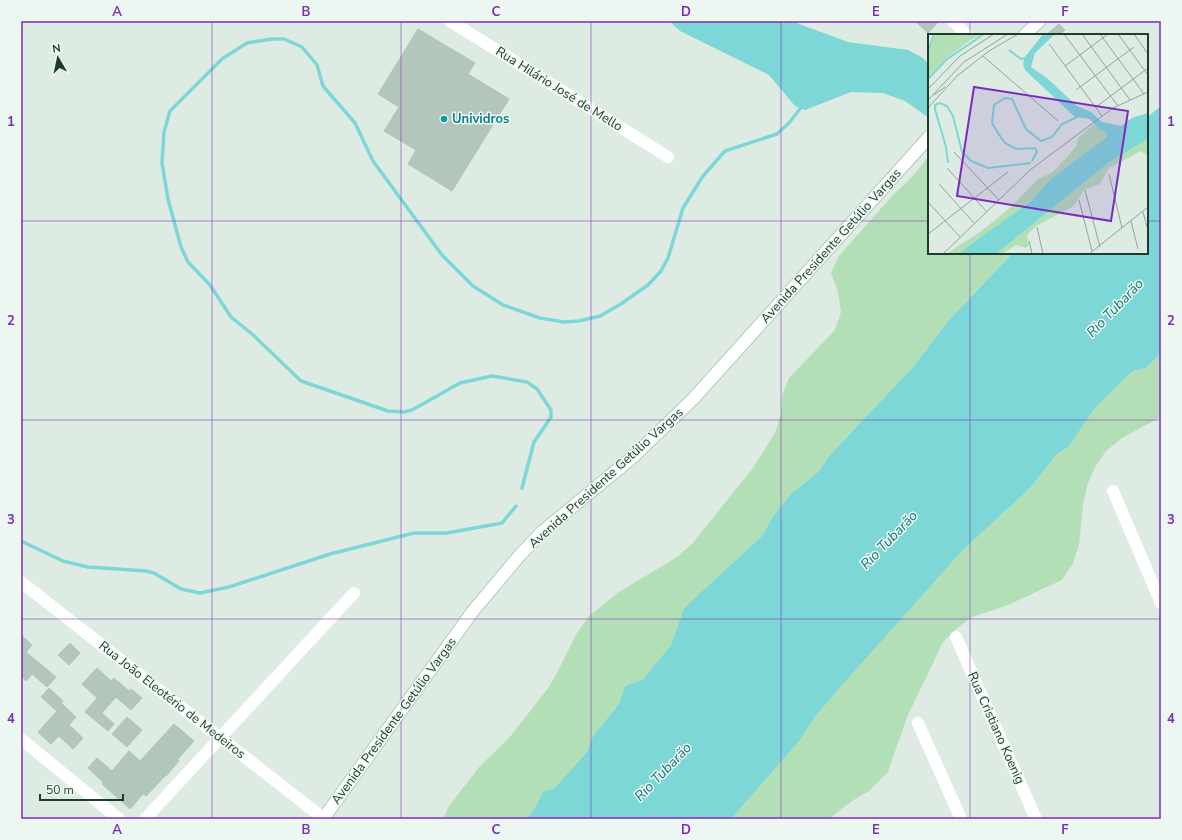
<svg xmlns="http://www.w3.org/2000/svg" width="1182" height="840" viewBox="0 0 1182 840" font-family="'Nunito Sans',sans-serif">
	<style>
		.green { fill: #b3dfb7 }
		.water { fill: #7dd7d7 }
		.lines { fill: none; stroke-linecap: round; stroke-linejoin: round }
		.stream { stroke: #7dd7d7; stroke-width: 3.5 }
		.building { fill: #b2c6bb; stroke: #afc5b8 }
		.secondary-casing { stroke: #afccbd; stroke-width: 14 }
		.minor { stroke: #fff; stroke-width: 12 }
		.secondary { stroke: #fff; stroke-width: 12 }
		.grid { fill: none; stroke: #7b2cbf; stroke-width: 1; stroke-opacity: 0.55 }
		.culture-dot { fill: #0f9aa8; stroke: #edf7f1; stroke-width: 1.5 }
		.labels { text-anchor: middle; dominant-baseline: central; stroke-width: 3; stroke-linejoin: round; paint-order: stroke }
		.street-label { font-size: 13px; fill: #1d3c2e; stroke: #edf7f1 }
		.culture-label { font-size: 13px; font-weight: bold; fill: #0d838f; stroke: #edf7f1; text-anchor: start }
		.water-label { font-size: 14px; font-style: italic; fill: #117979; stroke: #edf7f1 }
		.inset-river { fill: none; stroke: #7dd7d7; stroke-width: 2 }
		.inset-road { fill: none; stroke: #90a59a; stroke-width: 1 }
		.view { fill: #7b2cbf; fill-opacity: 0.15; stroke: #7b2cbf; stroke-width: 2 }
		.inset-edge { fill: none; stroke: #1d3c2e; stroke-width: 2 }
		.neatline { fill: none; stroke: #7b2cbf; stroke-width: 1.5 }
		.grid-label { font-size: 13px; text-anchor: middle; font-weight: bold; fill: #7b2cbf }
	</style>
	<rect width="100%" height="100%" fill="#ddebe2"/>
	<path class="green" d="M929 156V253H1013L949 320 913 367 830 455 818 472 792 493 773 516 762 536 684 608 671 645 643 679 625 686 619 704 593 736 587 752 555 789 543 793 534 810 526 819H443L449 806 480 766 509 738 549 687 559 669 577 633 589 616 619 592 677 557 692 544 753 468 775 433 781 415 782 396 789 378 835 330 841 312 838 292 831 273 839 256 892 196 910 179Z
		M1161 353V417L1122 438 1106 451 1095 467 1087 486 1083 505 1079 545 1073 563 1062 580 1008 605 972 617 956 629 943 642 907 717 888 772 869 791 852 801 829 819H731L800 740 814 718 840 686 961 552 1030 488 1057 454 1069 446 1095 408 1126 377 1133 371 1146 368Z"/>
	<path class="water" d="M669 21H791L848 42 908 50 923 58 929 64V118L905 101 883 93 851 92 805 110 795 106 769 75 680 31Z
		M1161 106V353L1146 368 1133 371 1126 377 1095 408 1069 446 1057 454 1030 488 961 552 841 686 814 718 800 740 731 819H526L534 810 543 792 555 788 587 752 593 736 619 704 625 686 643 679 671 645 684 608 762 536 773 516 792 493 818 472 830 455 913 367 949 320 1013 253H1147V116L1150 115Z"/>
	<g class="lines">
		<path class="stream" d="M522 488 534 442 551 417V410L537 389 527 382 492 376 460 383 412 410 404 412 388 411 301 381 252 334 231 317 210 285 188 262 181 247 168 199 162 163 164 132 170 111 222 59 247 43 272 39H284L302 47 317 65 323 86 355 123 373 161 442 255 473 286 503 305 540 318 564 322 579 321 600 316 621 304 648 285 661 271 668 258 683 208 703 176 725 151 777 134 789 123 803 105
			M21 541 63 561 88 567 146 571 154 573 181 589 200 593 229 587 330 554 414 533H447L502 523 516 506"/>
	</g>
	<path class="building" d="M915 21H939L928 33Z
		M1059 24 1065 30 1059 35H1046Z
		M418 29 475 63 468 74 509 99 452 191 408 164 416 150 384 131 399 107 378 94Z
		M21 635 32 645 26 652 56 677 47 687 32 674 26 681 21 676Z
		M70 643 80 653 69 665 58 655Z
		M97 668 111 681 114 678 129 691 131 689 142 698 131 710 116 697 102 713 114 724 108 731 85 712 97 698 82 684Z
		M49 688 63 701 61 703 76 717 69 725 83 738 73 749 59 736 51 744 38 732 57 711 41 697Z
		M127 717 142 730 127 747 112 734Z
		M174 724 194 741 177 760 179 761 166 776V775L146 796 143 794 130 809 102 784 103 782 88 768 97 758 112 771 129 751 140 761Z"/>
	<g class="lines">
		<defs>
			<path id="secondary" d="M1025 35 1039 21
				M323 819 473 611 520 555 542 532 634 456 693 399 929 137"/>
		</defs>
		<use href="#secondary" class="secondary-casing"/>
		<path class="minor" d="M450 21 668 157
			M953 21 967 35
			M1113 491 1161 603
			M21 582 323 818
			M956 637 1036 819
			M918 723 961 819
			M21 739 119 819
			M145 819 354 593"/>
		<use href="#secondary" class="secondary"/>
	</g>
	<path class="grid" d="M212 21V819M401 21V819M591 21V819M781 21V819M970 21V35M21 221H929M1147 221H1161M970 253V819M21 420H1161M21 619H1161"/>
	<circle class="culture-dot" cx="444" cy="119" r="4"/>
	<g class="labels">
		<g class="street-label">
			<text transform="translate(559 89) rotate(32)">Rua Hilário José de Mello</text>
			<text transform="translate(831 246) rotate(-48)">Avenida Presidente Getúlio Vargas</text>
			<text transform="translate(606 478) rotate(-42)">Avenida Presidente Getúlio Vargas</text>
			<text transform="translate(172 700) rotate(38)">Rua João Eleotério de Medeiros</text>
			<text transform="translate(394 721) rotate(-54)">Avenida Presidente Getúlio Vargas</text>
			<text transform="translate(996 728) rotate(66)">Rua Cristiano Koenig</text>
		</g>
		<g class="culture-label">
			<text x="452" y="119">Unividros</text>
		</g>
		<g class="water-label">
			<text transform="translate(1115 308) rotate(-46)">Rio Tubarão</text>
			<text transform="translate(889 540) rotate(-46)">Rio Tubarão</text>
			<text transform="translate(663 772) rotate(-46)">Rio Tubarão</text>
		</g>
	</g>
	<g transform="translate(928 34)">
		<rect width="220" height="220" fill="#ddebe2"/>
		<path d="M7 0H54L41 7 17 25 0 43V22ZM166 90 179 98V103L123 146 107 163 69 193 30 220H18L52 198 83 173 110 145 125 138 148 113 150 104ZM220 105V122L213 117 181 134 172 150 156 156 146 172 108 192 99 201 101 210 98 214 88 211 74 220H68L180 129Z" fill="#b3dfb7"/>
		<path d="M115 0H127L107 19 103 33 120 45 149 72 163 78 174 88 193 92 204 84 220 79V105L180 129 68 220H30L103 167 122 146 179 103V98L172 96 162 85 147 83 97 36 95 30 97 23Z" fill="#7dd7d7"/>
		<path class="inset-river" d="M81 16 93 25 97 24M0 18 6 0M0 45 18 26 56 0M104 127 109 118 107 114 88 115 77 109 70 99 64 89 66 71 77 64 84 65 98 95 113 107 124 103 134 90 149 83M20 129 18 113 7 75V71L12 69 19 72 25 82 34 118 43 127 60 134 103 129"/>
		<path class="inset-road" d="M136 0 190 72M154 0 202 66M172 0 216 60M190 0 220 41M206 0 220 20M121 10 174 82M55 22 130 87M137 32 180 0M0 55 32 22 66 0M148 56 206 13M6 61 17 53M0 66 36 28 80 0M168 73 220 34M0 74 29 42 61 17 90 0M26 118 71 166M19 134 59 178M181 140 194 194M11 150 46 189M157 156 172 213M151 166 164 217M0 168 32 203M215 178 220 196M203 187 210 215M109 193 115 220M0 200 80 138M101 207 104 220M15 220 102 136 185 74 220 58M161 220 220 173"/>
		<path class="view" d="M46 53 200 77 183 187 29 162Z"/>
		<rect width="220" height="220" class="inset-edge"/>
	</g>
	<rect width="1182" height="840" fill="none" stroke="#edf7f1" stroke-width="44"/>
	<g transform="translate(58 58) rotate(351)" stroke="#edf7f1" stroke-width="3" paint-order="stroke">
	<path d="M0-3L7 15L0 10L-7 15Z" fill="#1d3c2e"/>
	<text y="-6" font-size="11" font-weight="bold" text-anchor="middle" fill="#1d3c2e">N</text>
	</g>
	<path d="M40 794v6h83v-6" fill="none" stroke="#1d3c2e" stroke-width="2"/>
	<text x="46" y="794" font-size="12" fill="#1d3c2e" stroke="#edf7f1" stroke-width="3" paint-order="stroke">50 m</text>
	<rect x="22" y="22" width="1138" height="796" class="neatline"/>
	<g class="grid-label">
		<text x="117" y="16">A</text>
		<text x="306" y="16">B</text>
		<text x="496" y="16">C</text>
		<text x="686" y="16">D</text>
		<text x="876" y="16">E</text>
		<text x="1065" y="16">F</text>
		<text x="11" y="126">1</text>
		<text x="1171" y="126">1</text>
		<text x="11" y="325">2</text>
		<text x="1171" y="325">2</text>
		<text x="11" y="524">3</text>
		<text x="1171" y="524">3</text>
		<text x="11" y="723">4</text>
		<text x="1171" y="723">4</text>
		<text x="117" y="834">A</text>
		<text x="306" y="834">B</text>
		<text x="496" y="834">C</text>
		<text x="686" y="834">D</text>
		<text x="876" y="834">E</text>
		<text x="1065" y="834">F</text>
	</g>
</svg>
